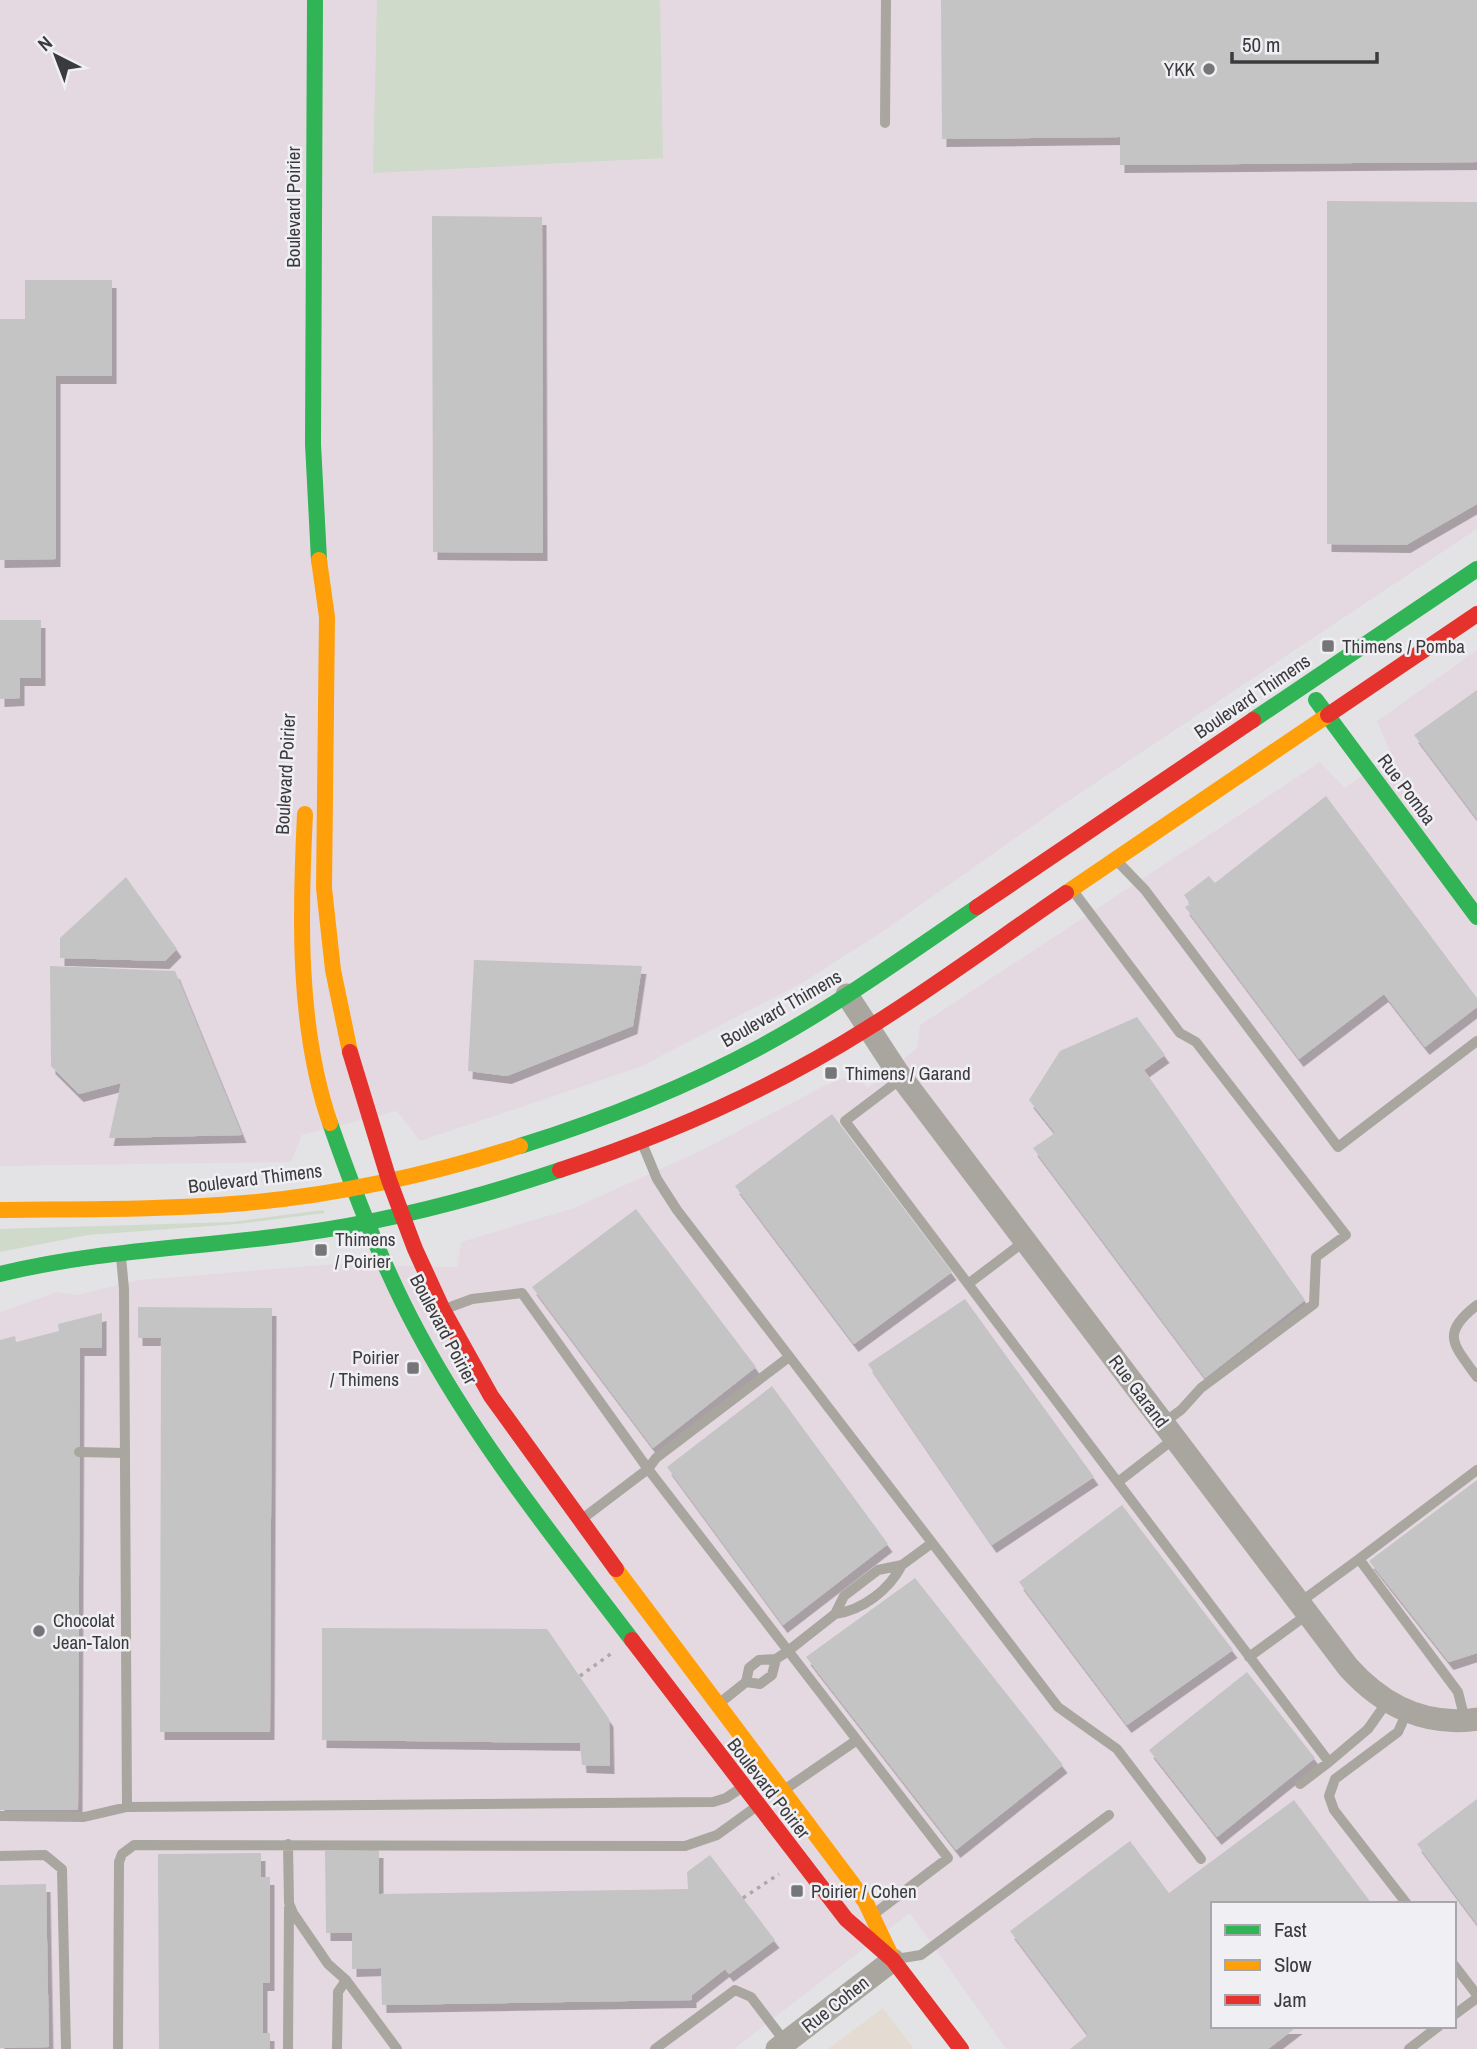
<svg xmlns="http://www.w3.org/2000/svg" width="1477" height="2049" viewBox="0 0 1477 2049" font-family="'Archivo Narrow',sans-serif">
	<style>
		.commercial { fill: #e4dcd2 }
		.industrial { fill: #e5d9e1; fill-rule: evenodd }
		.green { fill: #cfdacb }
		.building { fill: #c4c4c5; filter: url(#shadow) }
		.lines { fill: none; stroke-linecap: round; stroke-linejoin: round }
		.path { stroke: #aca9a4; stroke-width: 3.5; stroke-dasharray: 3.5 5; stroke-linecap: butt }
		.lane { stroke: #a8a69f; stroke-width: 10 }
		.street { stroke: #a8a69f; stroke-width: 23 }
		.fast { stroke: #30b455; stroke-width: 16 }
		.slow { stroke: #ff9f0a; stroke-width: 16 }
		.jam { stroke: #e5322d; stroke-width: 16 }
		.poi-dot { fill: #767678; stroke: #efeff4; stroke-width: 2.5 }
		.labels { text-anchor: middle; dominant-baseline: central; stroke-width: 5; stroke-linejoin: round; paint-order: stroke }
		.poi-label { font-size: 19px; fill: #3b3b3d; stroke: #efeff4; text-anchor: start }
		.street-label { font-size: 19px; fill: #3b3b3d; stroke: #efeff4 }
	</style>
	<defs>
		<filter id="shadow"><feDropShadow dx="4.5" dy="8" stdDeviation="0" flood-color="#0004"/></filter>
	</defs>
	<rect width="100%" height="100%" fill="#e3e3e5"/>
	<path class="commercial" d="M883 2008 914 2049H828Z"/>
	<path class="industrial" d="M0 0H1477V529L1061 806 882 932 802 983 640 1067 420 1141 397 1111 302 1135 291 1162 0 1166Z
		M1477 650V2049H1006L910 1913 734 2049H0V1312L57 1292 77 1295 139 1280 335 1264 457 1267 461 1242 574 1208 700 1151 826 1085 854 1074 868 1088 917 1048 920 1025 1320 762 1345 788 1391 754 1377 721ZM1213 1904H1454V2026H1213Z"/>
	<path class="green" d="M377 0H660L663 158 373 173Z
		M323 1210 325 1213 237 1224 88 1235 0 1252V1229L232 1222Z"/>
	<path class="building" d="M941 0H1477V162L1120 165V137L942 139Z
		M1327 201 1477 202V504L1406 545 1327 544Z
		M432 216 542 217 543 553 433 552Z
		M25 280H112V376H56V559L0 560V319H25Z
		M0 620H41V678H20V698L0 699Z
		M1477 690V819L1414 735Z
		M1326 796 1477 998V1007L1425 1047 1384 994 1299 1059 1185 907 1190 904 1184 895 1209 876 1215 883Z
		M126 877 177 949 165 961 60 958V938Z
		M474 960 642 966 633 1026 507 1076 468 1071Z
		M50 966 175 971 242 1135 109 1138 121 1083 79 1094 51 1066Z
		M1137 1017 1165 1055 1144 1070 1305 1300 1205 1378 1033 1148 1055 1133 1029 1100 1060 1051Z
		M832 1114 952 1272 854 1344 735 1186Z
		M636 1209 756 1367 653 1448 532 1287Z
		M965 1299 1094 1477 992 1545 868 1364Z
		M138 1307 272 1308 270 1732H160L161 1338H138Z
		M102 1313V1348H80L78 1810H0V1340L15 1336 16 1342 59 1331 58 1324Z
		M772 1386 888 1544 783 1625 667 1467Z
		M1477 1480V1653L1449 1662 1369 1561Z
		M1122 1505 1233 1650 1127 1725 1019 1582Z
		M915 1578 1063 1765 956 1850 806 1657Z
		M322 1628 547 1629 609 1719 610 1766 582 1765 580 1743 322 1740Z
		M1247 1672 1315 1758 1217 1837 1149 1750Z
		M1477 1799V1924L1417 1844Z
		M1294 1800 1372 1904H1213V2026H1298L1268 2049H1070L1088 2035 1010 1931 1130 1841 1169 1893Z
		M379 1850V1894L688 1889 687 1872 710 1855 775 1940 729 1974 725 1969 692 1995V2000L382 2005 381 1968 352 1969V1933H326L325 1851Z
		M261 1853V1877H270V1983H263V2033H270V2049H159L158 1854Z
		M46 1884 49 2047 0 2048V1885Z"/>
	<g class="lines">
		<path class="path" d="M580 1676 612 1653
			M743 1898 779 1874"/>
		<path class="lane" d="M885 123 886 0
			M1118 862 1145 890 1338 1147 1477 1041
			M1074 892 1180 1033 1196 1042 1346 1235 1316 1257 1314 1304 1201 1388 1181 1410 1163 1423
			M902 1078 845 1121 1329 1762 1368 1729 1387 1702
			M642 1143 657 1179 677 1210 1058 1707 1117 1749 1201 1859
			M121 1257 124 1289 127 1807
			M968 1284 1025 1241
			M1477 1305C1440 1334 1453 1344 1477 1377
			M445 1309 472 1299 522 1293 648 1469 948 1858 874 1914
			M79 1452 125 1453
			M1118 1482 1175 1438
			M582 1519 648 1469 656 1458 789 1357
			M1359 1559 1477 1470
			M902 1565 932 1543
			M1299 1603 1359 1559 1458 1692 1465 1720
			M1249 1657 1308 1614
			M776 1659 772 1675 760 1684 746 1682 749 1668 759 1660 776 1659 788 1651 835 1614 844 1596 878 1570 902 1565C889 1590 863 1610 835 1614
			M721 1702 746 1682
			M1407 1712 1398 1732 1335 1779 1329 1796 1334 1810 1407 1904
			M1300 1784 1329 1762
			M784 1790 857 1740
			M0 1816 84 1817 127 1807 713 1802 726 1798 741 1788
			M288 1844 289 1903 293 1913 328 1964 346 1980 397 2049
			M0 1856 45 1855 62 1869 66 2049
			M896 1959 921 1955 1109 1815
			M1454 1965 1477 1995
			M1454 2015 1477 1998
			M118 2049 119 1862 122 1854 134 1845 685 1846 717 1835 753 1809
			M288 2049 289 1908
			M337 2049 338 1992 346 1980
			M655 2049 735 1990 751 1997 786 2043
			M1409 2049 1439 2026"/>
		<path class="street" d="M847 995 898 1073 1348 1667C1382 1705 1425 1727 1477 1719
			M777 2049 893 1960"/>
		<path class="fast" d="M315 0 313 444 319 560
			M1316 700 1477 917
			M1253 720 1477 569
			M330 1123C355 1195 383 1268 419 1334 478 1444 557 1541 632 1640
			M520 1146C603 1120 686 1087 762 1046 837 1005 907 955 977 907
			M0 1274C98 1250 197 1248 296 1234 385 1222 474 1199 560 1170"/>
		<path class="slow" d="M319 560 327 617 324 888 333 970 350 1052
			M305 814C300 914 297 1027 330 1123
			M1066 893 1328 715
			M0 1210C82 1209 163 1210 245 1203 337 1195 432 1174 520 1146
			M616 1569 852 1883 866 1903 893 1960"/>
		<path class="jam" d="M1328 715 1477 614
			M977 907 1253 720
			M350 1052 389 1180 415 1249 443 1310 491 1396 616 1569
			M560 1170C667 1135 773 1088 868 1028 936 986 1000 938 1066 893
			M632 1640 846 1919 893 1960 961 2049"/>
	</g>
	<g class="poi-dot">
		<circle cx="1209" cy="69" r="7"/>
		<rect x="1321" y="639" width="14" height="14" rx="3.5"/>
		<rect x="824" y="1066" width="14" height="14" rx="3.5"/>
		<rect x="314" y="1243" width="14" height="14" rx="3.5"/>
		<rect x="406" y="1361" width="14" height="14" rx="3.5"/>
		<circle cx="39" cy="1631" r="7"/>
		<rect x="790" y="1884" width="14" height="14" rx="3.5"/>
	</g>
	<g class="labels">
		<g class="poi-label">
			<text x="1195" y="69" text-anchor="end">YKK</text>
			<text x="1342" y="646">Thimens / Pomba</text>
			<text x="845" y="1073">Thimens / Garand</text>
			<text x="335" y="1239">Thimens<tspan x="335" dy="22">/ Poirier</tspan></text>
			<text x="399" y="1357" text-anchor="end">Poirier<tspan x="399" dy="22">/ Thimens</tspan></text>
			<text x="53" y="1620">Chocolat<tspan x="53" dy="22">Jean-Talon</tspan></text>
			<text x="811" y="1891">Poirier / Cohen</text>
		</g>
		<g class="street-label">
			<text transform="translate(293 207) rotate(-90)">Boulevard Poirier</text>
			<text transform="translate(1252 696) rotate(-34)">Boulevard Thimens</text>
			<text transform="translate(285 774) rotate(-87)">Boulevard Poirier</text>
			<text transform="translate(1407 789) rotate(53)">Rue Pomba</text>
			<text transform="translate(781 1008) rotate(-30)">Boulevard Thimens</text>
			<text transform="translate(255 1178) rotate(-7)">Boulevard Thimens</text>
			<text transform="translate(444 1329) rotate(62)">Boulevard Poirier</text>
			<text transform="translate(1139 1391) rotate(53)">Rue Garand</text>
			<text transform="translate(769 1788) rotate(52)">Boulevard Poirier</text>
			<text transform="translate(835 2004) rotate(-38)">Rue Cohen</text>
		</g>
	</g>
	<rect x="1211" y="1902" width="245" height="126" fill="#efeff4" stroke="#a7a7ab" stroke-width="2"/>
	<rect x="1225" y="1925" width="35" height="10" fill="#30b455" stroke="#a7a7ab" stroke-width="2"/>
	<text x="1274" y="1937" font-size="21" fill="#3b3b3d">Fast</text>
	<rect x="1225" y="1960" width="35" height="10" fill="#ff9f0a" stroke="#a7a7ab" stroke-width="2"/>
	<text x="1274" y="1972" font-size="21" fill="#3b3b3d">Slow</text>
	<rect x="1225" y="1995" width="35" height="10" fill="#e5322d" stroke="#a7a7ab" stroke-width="2"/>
	<text x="1274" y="2007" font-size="21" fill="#3b3b3d">Jam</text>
	<g transform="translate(56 56) rotate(318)" stroke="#efeff4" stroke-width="5" paint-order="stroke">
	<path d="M0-5L12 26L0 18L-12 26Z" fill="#3b3b3d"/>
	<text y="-10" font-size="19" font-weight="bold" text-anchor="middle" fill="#3b3b3d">N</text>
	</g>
	<path d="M1232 52v10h145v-10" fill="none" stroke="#3b3b3d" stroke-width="3.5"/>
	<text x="1242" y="52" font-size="21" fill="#3b3b3d" stroke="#efeff4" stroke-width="5" paint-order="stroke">50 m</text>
</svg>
